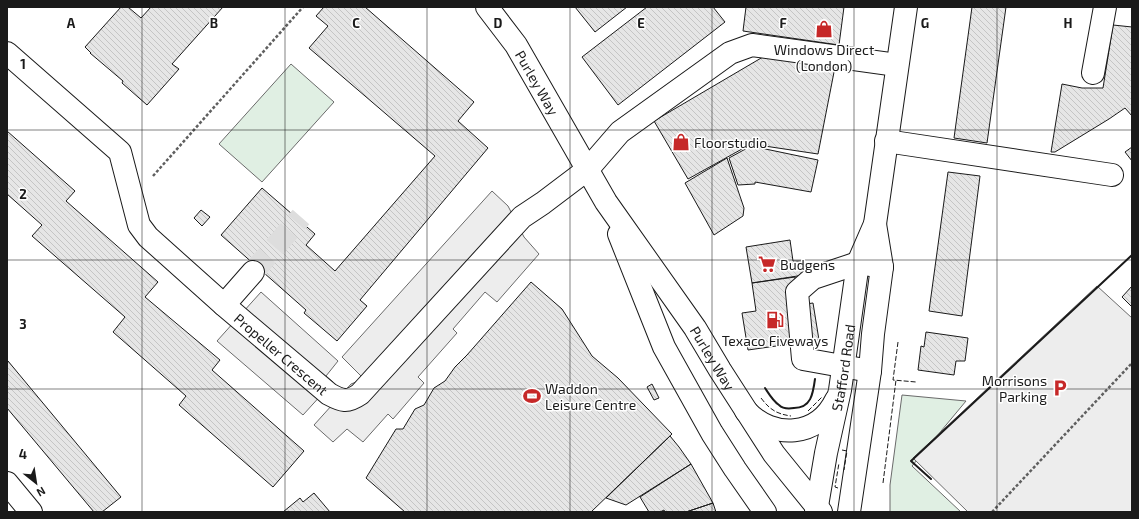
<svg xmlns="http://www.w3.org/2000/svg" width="1139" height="519" viewBox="0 0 1139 519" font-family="'Exo 2',sans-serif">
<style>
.green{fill:#e0efe3;stroke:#6a6a6a}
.parking{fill:#ededed;stroke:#6a6a6a}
.building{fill:url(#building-back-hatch);stroke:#1a1a1a}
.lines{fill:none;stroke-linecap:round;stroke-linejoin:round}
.minor-tunnel{stroke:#ddd;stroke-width:22;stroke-dasharray:22 11;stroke-linecap:butt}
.minor-casing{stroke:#1a1a1a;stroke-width:24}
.major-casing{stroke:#1a1a1a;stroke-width:24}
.highway-casing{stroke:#1a1a1a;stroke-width:24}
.path{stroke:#5f5f5f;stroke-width:2.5;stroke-dasharray:3 2;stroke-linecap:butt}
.minor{stroke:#fff;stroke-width:22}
.major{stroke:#fff;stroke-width:22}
.highway{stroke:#fff;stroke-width:22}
.fence{stroke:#1a1a1a;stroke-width:1;stroke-dasharray:5 2;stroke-linecap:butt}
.wall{stroke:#1a1a1a;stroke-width:2}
.grid{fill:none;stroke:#1a1a1a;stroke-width:1;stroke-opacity:0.55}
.labels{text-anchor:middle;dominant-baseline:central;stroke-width:3;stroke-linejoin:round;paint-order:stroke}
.poi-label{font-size:14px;fill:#1a1a1a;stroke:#fff;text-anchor:start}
.street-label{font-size:14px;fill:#1a1a1a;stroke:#fff}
.grid-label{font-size:13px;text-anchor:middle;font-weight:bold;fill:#1a1a1a;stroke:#fff;stroke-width:3;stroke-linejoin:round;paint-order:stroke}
</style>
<defs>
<pattern id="building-back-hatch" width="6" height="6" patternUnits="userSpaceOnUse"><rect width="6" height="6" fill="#e6e6e6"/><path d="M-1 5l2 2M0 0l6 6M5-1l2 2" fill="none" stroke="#c5c5c5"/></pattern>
</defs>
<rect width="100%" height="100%" fill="#fff"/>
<path class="green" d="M291 64 334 102 262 182 219 144Z
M902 395 966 401 912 466 961 512H890V485Z"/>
<path class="parking" d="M492 191 508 206 524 237 539 254 497 302 485 292 453 329 457 333 418 377 424 383 393 419 388 414 363 442 347 429 333 442 314 425 351 384 356 382 362 377 342 357Z
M1097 286 1132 318V512H968L913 458Z
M261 292 338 361 326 376 333 382 303 415 217 341Z"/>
<path class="building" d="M121 7H128L141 18 151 7H223L172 64 179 69 147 105 122 83 123 81 90 53H91L85 47Z
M324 7H365L474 102 458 121 488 148 360 300 367 306 337 341 304 313 306 310 221 235 262 188 315 234 306 245 335 271 435 156 309 48 328 26 316 16Z
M575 7H627L595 32Z
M647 7H713L725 22 618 105 582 57Z
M746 7H844L839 45 743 31Z
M972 7H1006L987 143 954 138Z
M1113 25 1132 27V116L1125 108 1109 119 1055 152H1051L1062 84 1082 88H1103Z
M768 54 835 67 818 154 751 144 688 179 654 121Z
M7 131 75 191 66 201 158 282 145 297 220 360 212 370 304 451 273 487 179 405 186 396 113 332 125 317 32 236 42 225 7 194Z
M751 146 818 160 811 192 755 182V184L738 185 729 158Z
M1132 147V161L1125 152Z
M727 158 744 208 743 216 714 235 685 183Z
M948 172 980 176 962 316 929 311Z
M201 210 210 217 202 226 194 218Z
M790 240 793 261H803L804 275 752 283 746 247Z
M795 277 799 305 813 303 819 340 748 350 742 313 756 311 752 283Z
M531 282 562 309 592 356 618 378 672 434 591 512H405L366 478 396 429H403L415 409 424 405 434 388 445 381 455 367 467 355Z
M1132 286V307L1122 297Z
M926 332 968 338 965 361H956L954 375 918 370 921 346 924 347Z
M8 361 121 497 102 512H94L7 408V362Z
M652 384 659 398 654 400 647 387Z
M670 436 679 447 691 464 626 505 606 498Z
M691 464 713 503 686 512H665L664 510 660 512H649L640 497Z
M314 493 330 512H283L300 498 303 502Z
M713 503 716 512H686Z"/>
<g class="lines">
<path class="minor-tunnel" d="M253 272 301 217"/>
<g class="minor-casing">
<g id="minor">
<path id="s1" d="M7 53 120 152 139 225 148 237 224 305 329 394C342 401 347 403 360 394L522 217 543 203 588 169 620 132 730 53 752 45 897 65"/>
<path d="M1093 73 1105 7"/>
<path d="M886 141 1112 175"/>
<path d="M224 305 253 272"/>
<path d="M870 371 803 359 797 292 813 278 858 263 882 267"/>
<path d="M7 483 31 512"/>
</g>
</g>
<g class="major-casing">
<g id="major">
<path d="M746 411C773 440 818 437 836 400"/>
<path id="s2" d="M816 512 826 453 840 390 858 263 875 224 906 7"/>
<path d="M849 512 870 371 873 334 882 267 875 224"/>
</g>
</g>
<g class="highway-casing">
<g id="highway">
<path id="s3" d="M487 7 516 45 606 202 695 328 720 370 774 454 821 512"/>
<path d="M619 234 664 347 712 433 735 469 765 512"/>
</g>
</g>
<path class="path" d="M153 176 303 7
M992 512 1132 363"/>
<use href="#minor" class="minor"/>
<use href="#major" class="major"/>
<use href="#highway" class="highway"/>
<path class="fence" d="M898 342 893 380 916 382
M761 398C770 410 777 414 791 416
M808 411 822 397
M842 450 847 451 844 470
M883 483 896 380
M838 488 835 487 839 463"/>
<path class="wall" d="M765 388C769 394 773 401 779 405 783 409 788 409 794 408 811 408 813 394 815 379
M931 479 911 461 1132 255"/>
</g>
<path class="grid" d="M142 7V512M285 7V512M427 7V512M570 7V512M712 7V512M854 7V512M997 7V512M7 130H1132M7 260H1132M7 389H1132"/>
<defs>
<g id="shop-bare" transform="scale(1.38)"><path d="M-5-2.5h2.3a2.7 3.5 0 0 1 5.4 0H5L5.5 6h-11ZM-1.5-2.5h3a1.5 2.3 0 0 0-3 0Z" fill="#c62828" stroke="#fff" stroke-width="2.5" paint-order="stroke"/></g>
<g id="supermarket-bare" transform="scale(1.38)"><path d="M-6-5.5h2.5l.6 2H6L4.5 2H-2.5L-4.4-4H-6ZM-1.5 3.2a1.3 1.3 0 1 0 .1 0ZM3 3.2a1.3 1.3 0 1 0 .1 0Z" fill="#c62828" stroke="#fff" stroke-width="2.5" paint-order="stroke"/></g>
<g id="fuel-bare" transform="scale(1.38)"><path d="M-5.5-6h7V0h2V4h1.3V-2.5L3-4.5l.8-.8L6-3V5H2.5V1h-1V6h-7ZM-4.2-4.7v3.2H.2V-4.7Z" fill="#c62828" stroke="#fff" stroke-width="2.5" paint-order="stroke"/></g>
<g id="parking-bare" transform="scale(1.38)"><path d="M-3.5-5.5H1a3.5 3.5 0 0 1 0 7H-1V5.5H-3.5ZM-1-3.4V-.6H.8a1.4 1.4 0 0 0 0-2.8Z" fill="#c62828" stroke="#fff" stroke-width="2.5" paint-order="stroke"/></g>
<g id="stadium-bare" transform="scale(1.38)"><path d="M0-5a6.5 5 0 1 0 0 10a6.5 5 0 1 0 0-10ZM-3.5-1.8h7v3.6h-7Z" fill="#c62828" stroke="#fff" stroke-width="2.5" paint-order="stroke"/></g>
</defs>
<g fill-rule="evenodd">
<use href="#shop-bare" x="824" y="29"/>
<use href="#shop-bare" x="681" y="142"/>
<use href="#supermarket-bare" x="767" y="264"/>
<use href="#fuel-bare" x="775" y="320"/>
<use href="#parking-bare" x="1060" y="388"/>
<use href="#stadium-bare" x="532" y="396"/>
</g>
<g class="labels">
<g class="poi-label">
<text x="824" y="49" text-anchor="middle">Windows Direct<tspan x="824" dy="16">(London)</tspan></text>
<text x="694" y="142">Floorstudio</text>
<text x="780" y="264">Budgens</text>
<text x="775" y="340" text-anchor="middle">Texaco Fiveways</text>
<text x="1047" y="380" text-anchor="end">Morrisons<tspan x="1047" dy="16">Parking</tspan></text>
<text x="545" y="388">Waddon<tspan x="545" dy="16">Leisure Centre</tspan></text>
</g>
<g class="street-label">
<text stroke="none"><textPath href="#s3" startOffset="91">Purley Way</textPath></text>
<text stroke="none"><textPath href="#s1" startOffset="418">Propeller Crescent</textPath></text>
<text stroke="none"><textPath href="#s3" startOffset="418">Purley Way</textPath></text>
<text stroke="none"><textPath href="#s2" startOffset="147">Stafford Road</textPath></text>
</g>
</g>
<g class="grid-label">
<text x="71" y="28">A</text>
<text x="214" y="28">B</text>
<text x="356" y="28">C</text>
<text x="498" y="28">D</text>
<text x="641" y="28">E</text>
<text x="783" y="28">F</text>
<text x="925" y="28">G</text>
<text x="1068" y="28">H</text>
<text x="23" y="69">1</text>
<text x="23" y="199">2</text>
<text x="23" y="329">3</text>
<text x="23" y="459">4</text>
</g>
<rect width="1139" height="519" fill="none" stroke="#1a1a1a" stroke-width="16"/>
<g transform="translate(36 483) rotate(150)" stroke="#ffffff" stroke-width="3" paint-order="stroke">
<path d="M0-3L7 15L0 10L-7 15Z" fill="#1a1a1a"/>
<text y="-6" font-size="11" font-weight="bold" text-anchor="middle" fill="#1a1a1a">N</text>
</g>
</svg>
